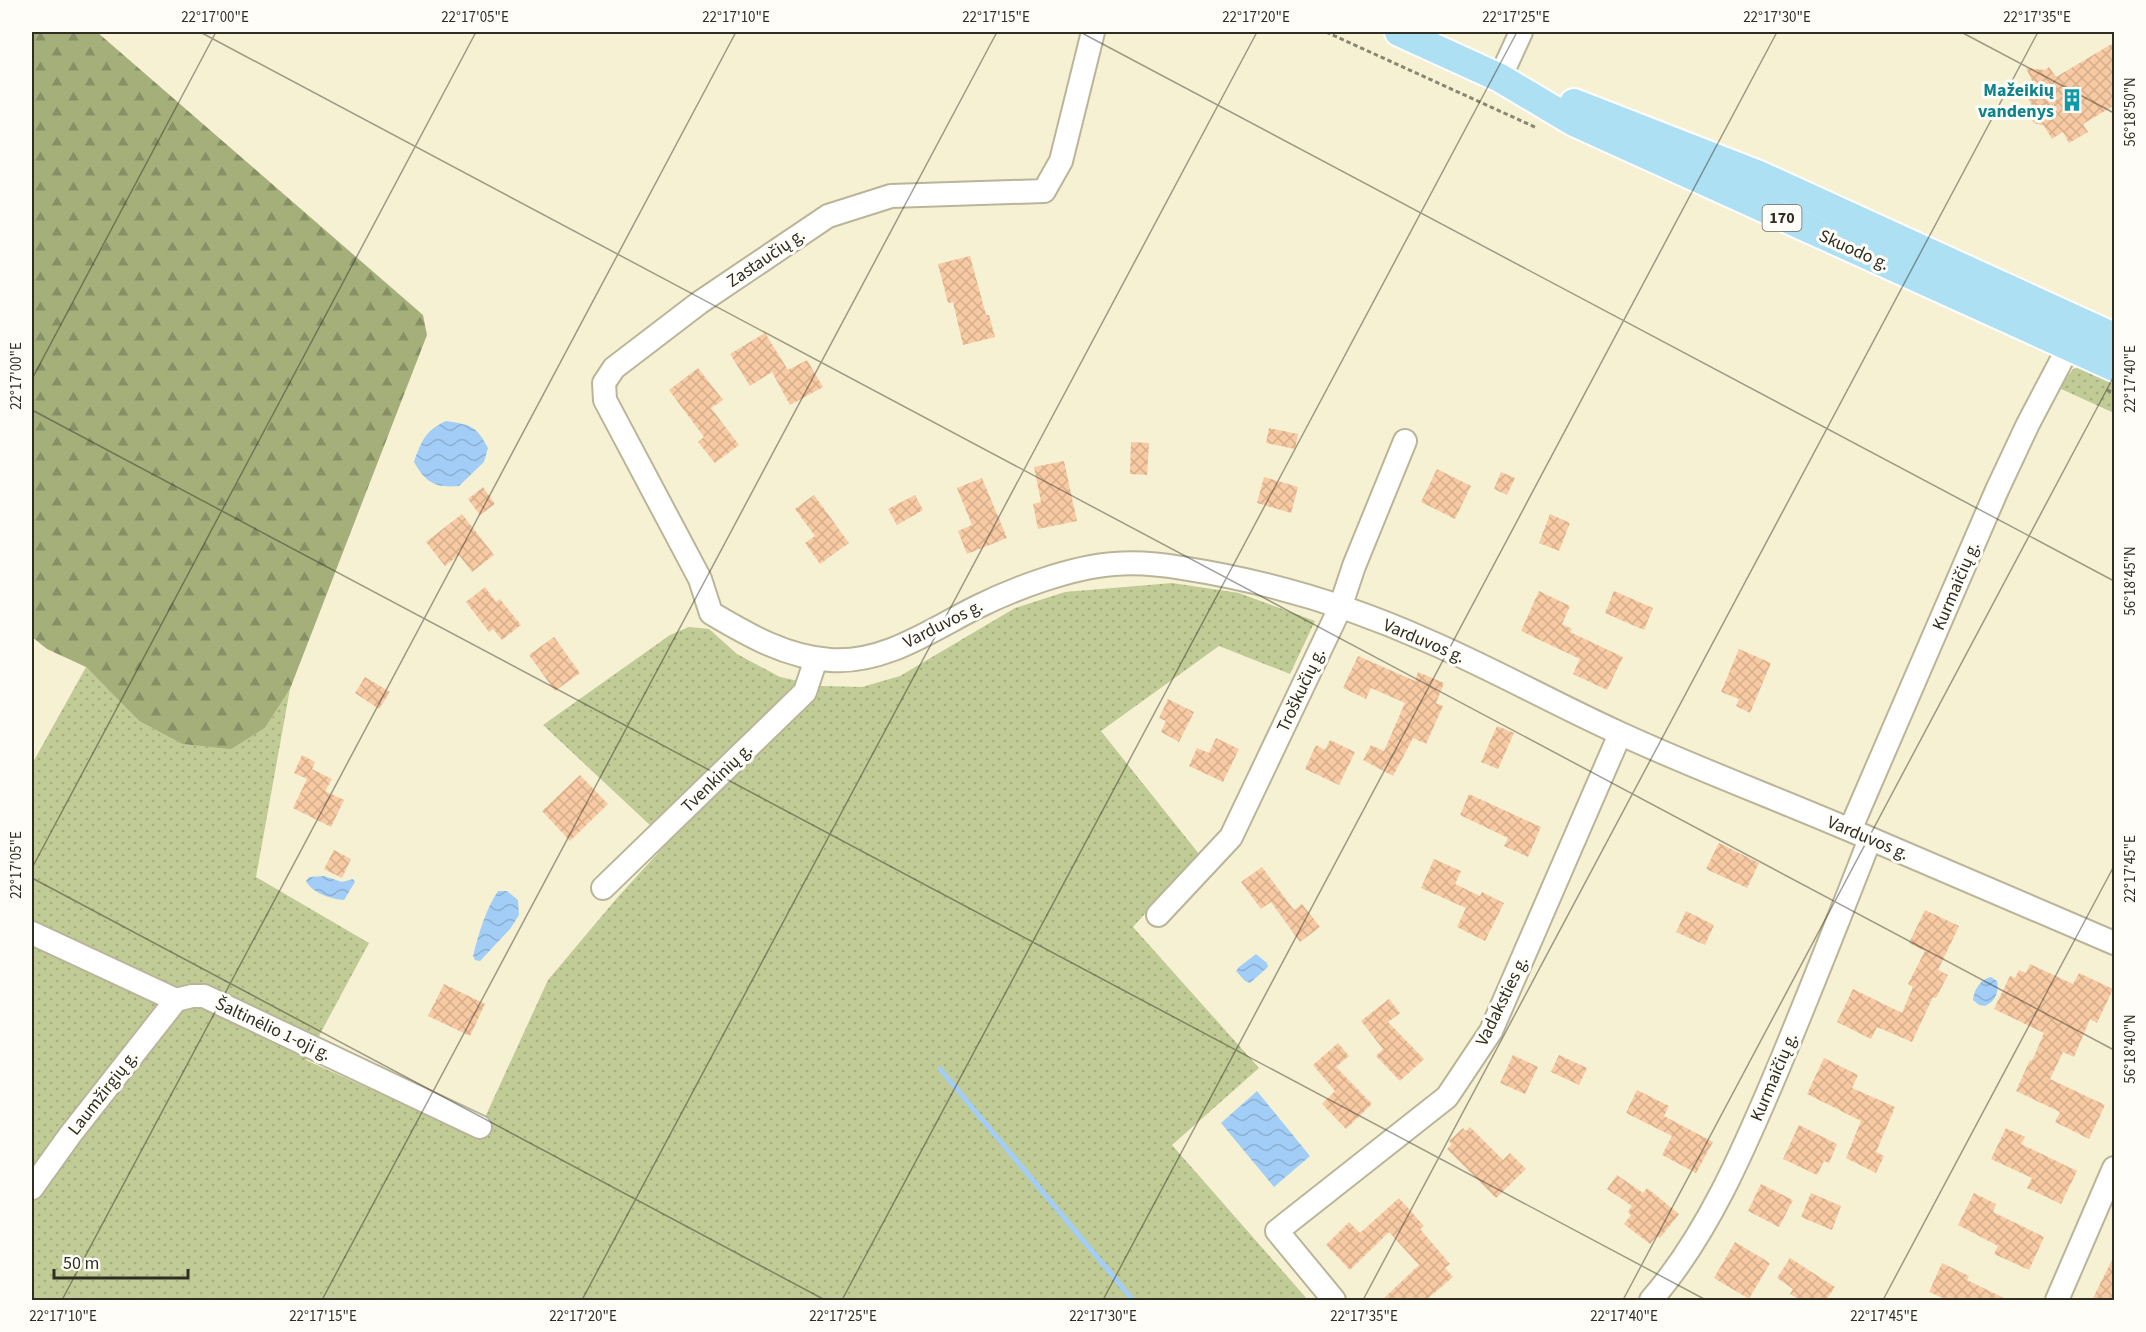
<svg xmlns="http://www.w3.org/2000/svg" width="2146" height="1332" viewBox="0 0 2146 1332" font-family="'Source Sans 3',sans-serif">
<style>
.grass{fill:url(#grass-dots)}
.forest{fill:url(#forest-firs)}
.water{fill:url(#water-waves)}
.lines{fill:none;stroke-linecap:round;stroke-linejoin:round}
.stream{stroke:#a1cdf6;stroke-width:5}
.building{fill:url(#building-cross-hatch)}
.minor-casing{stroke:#bab599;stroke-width:26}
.major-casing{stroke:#fff;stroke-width:32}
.path{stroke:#898672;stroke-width:3;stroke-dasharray:4.5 3;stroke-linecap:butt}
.minor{stroke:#fff;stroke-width:22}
.major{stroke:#ade0f2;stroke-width:28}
.ticks{fill:none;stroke:#302e23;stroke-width:1.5;stroke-opacity:0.45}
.labels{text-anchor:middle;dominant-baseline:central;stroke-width:6;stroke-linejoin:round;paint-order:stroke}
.shield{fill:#fefdf7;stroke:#6e6c63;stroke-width:1.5}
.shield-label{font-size:16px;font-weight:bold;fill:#302e23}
.culture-label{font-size:18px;font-weight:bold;fill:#0d838f;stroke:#fefdf7;text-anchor:end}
.street-label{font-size:18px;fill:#302e23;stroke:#fefdf7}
.neatline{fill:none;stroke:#302e23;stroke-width:2}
.ticks-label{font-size:15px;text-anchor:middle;fill:#302e23}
</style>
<defs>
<pattern id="grass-dots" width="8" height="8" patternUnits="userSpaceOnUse" patternTransform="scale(1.5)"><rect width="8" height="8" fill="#c1cb95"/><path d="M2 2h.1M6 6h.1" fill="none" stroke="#a6af80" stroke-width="1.8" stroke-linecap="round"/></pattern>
<pattern id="forest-firs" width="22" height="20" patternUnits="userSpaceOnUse" patternTransform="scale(1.5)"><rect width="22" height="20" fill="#a5af7a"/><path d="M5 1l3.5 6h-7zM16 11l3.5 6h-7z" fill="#878f64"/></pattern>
<pattern id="water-waves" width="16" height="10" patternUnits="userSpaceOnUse" patternTransform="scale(1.5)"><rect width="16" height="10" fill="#a1cdf6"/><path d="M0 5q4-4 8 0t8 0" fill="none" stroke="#8bb0d3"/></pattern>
<pattern id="building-cross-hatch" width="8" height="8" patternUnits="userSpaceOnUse" patternTransform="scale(1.5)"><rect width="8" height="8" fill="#f8caa3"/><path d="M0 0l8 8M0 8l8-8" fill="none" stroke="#d5ae8c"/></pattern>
</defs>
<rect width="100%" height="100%" fill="#f6f1d3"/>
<path class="grass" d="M2083 366 2114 379V413L2059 388 2073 369Z
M1172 583 1239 593 1315 621 1290 674 1219 646 1101 731 1199 854 1133 927 1259 1068 1172 1145 1308 1300H32V764L86 667 139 721 182 744 231 748 265 728 290 689 256 877 369 943 306 1060 476 1137 548 980 617 898 668 842 543 725 670 635 689 627 709 629 737 654 780 677 822 686 862 687 900 676 1015 608 1065 592Z"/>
<path class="forest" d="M32 32H97L423 315 427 335 290 689 265 728 231 749 182 744 139 721 86 667 47 649 32 637Z"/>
<path class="water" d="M446 421C471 425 476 425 488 448L484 462 459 486C435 488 426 483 414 462 422 440 425 431 446 421Z
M324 876 342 882 353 879 355 882 344 900C331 899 312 893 306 881L309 877Z
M498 891H507L518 900 519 915 510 929 480 961 475 960 473 956C479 933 485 911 498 891Z
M1256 954 1267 963 1268 967 1250 983 1245 981 1236 971 1239 967Z
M1991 977 1997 981C1999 992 1996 1001 1985 1006L1979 1005 1973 1000C1974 989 1981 979 1991 977Z
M1257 1091 1310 1156 1274 1187 1221 1123Z"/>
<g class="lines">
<path class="stream" d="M940 1069 1133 1300"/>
</g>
<path class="building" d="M2115 42V105L2083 124 2088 132 2069 143 2063 132 2052 139 2044 126 2034 123 2031 119 2034 109 2026 95 2036 89 2026 68 2045 70 2049 67 2056 77Z
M970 256 986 315H989L995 337 963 345 953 302 948 303 938 264Z
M765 333 788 370 807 360 823 387 790 405 772 372 750 386 730 354Z
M698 368 723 400 711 408 739 445 715 463 698 442 704 437 669 390Z
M1269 428 1298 434 1295 449 1266 443Z
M1131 442 1149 443 1147 475 1130 474Z
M1064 461 1077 521 1038 529 1033 504 1041 502 1034 467Z
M1437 469 1471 486 1455 519 1421 502Z
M1501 472 1515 478 1507 495 1494 489Z
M1264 477 1298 487 1291 513 1257 503Z
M982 478 1007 538 967 554 958 531 972 525 957 488Z
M483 487 495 504 480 515 468 499Z
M814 495 849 543 820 564 805 543 815 536 795 509Z
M915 495 923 510 897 525 888 509Z
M462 514 494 555 472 572 459 555 445 566 426 542Z
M1550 514 1570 523 1559 551 1539 543Z
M485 587 496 602 500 599 521 625 502 640 493 629 489 632 466 602Z
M1539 591 1570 606 1562 624 1572 629 1570 632 1623 657 1607 690 1573 674 1580 659 1521 631Z
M1614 591 1653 608 1644 630 1605 613Z
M554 637 580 673 555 691 529 655Z
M1739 649 1771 663 1750 713 1736 706 1739 699 1721 692Z
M1358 656 1415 681 1418 672 1444 683 1436 703 1443 706 1426 744 1413 738 1393 776 1363 760 1371 745 1384 751 1405 703 1371 688 1366 699 1343 688Z
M365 677 390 692 379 709 355 693Z
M1168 699 1194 712 1179 742 1161 732 1166 721 1159 718Z
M1497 726 1514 733 1498 769 1481 762Z
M1216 738 1239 749 1223 782 1189 766 1197 748 1209 753Z
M1330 740 1355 752 1339 785 1305 769 1316 745 1325 750Z
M302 755 315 762 312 769 332 779 325 791 344 800 331 827 293 808 307 779 294 773Z
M580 775 608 804 570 841 542 811Z
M1469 794 1541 827 1528 857 1504 846 1508 838 1460 815Z
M1719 843 1759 863 1747 888 1706 869Z
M334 850 351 859 342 878 324 869Z
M1434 859 1461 871 1455 884 1480 896 1482 892 1504 903 1485 941 1457 927 1466 908 1421 888Z
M1262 867 1294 910 1302 904 1320 927 1300 942 1271 902 1261 909 1241 882Z
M1925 910 1959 926 1938 970 1948 975 1936 998 1933 997 1912 1042 1877 1027 1871 1039 1837 1022 1853 989 1902 1013 1913 987 1908 984 1925 951 1909 943Z
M1686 911 1714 925 1705 945 1676 932Z
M2030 964 2073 984 2079 973 2113 989 2097 1023 2090 1019 2074 1057 2063 1052 2050 1079 2105 1105 2089 1139 2055 1122 2060 1112 2016 1091 2030 1060 2032 1061 2044 1033 1994 1009 2010 976 2015 978 2019 970 2026 973Z
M444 984 485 1004 470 1036 428 1016Z
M1389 999 1400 1013 1388 1022 1424 1059 1400 1081 1376 1056 1383 1049 1361 1021Z
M1338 1043 1349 1056 1336 1067 1372 1104 1346 1129 1322 1104 1335 1091 1313 1065Z
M1513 1055 1538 1067 1525 1094 1500 1083Z
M1559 1055 1587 1068 1579 1085 1551 1072Z
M1824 1058 1858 1075 1852 1088 1895 1107 1876 1152 1884 1156 1876 1173 1846 1158 1861 1121 1807 1094Z
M1637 1090 1669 1106 1664 1116 1713 1142 1696 1173 1662 1155 1672 1136 1626 1113Z
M1799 1125 1837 1144 1829 1163 1824 1161 1817 1175 1783 1159Z
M1470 1127 1503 1160 1510 1153 1526 1169 1496 1198 1447 1149 1452 1144 1449 1141 1463 1128 1466 1131Z
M2006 1128 2025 1137 2021 1144 2077 1171 2061 1204 2027 1188 2032 1178 1991 1159Z
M1617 1175 1643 1193 1647 1188 1679 1214 1660 1238 1657 1236 1650 1244 1624 1224 1631 1215 1628 1212 1632 1206 1607 1189Z
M1761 1184 1793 1200 1779 1227 1748 1211Z
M1811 1193 1841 1206 1832 1230 1801 1217Z
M1974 1193 1996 1204 1993 1212 2044 1237 2029 1270 1994 1254 1998 1246 1958 1225Z
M1399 1198 1424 1226 1420 1229 1450 1264 1445 1268 1453 1277 1426 1300H1382L1419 1265 1389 1232 1350 1270 1326 1245 1349 1222 1360 1233Z
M1735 1242 1770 1263 1749 1299 1714 1278Z
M2115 1254V1300H2092Z
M1790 1258 1835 1287 1826 1300H1800L1790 1294 1793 1289 1777 1278Z
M1942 1263 1969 1276 1967 1280 2008 1300H1947L1929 1292Z"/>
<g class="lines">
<g class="minor-casing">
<path id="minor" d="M1093 32 1061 161 1044 191 891 196 828 216 699 303 614 368 604 383 605 400 700 579 711 613C748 635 786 657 830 660 884 664 931 630 977 607 1015 588 1072 567 1114 564 1136 562 1159 564 1182 568 1266 581 1350 606 1428 641 1493 669 1555 704 1619 733 1695 768 1773 797 1850 830 1938 868 2026 906 2114 943
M1500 78 1521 32
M1850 830 1997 490 2028 424 2069 346
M603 888 805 692 816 659
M1158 915 1231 837 1340 608 1354 566 1405 441
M32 933 176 1000 192 996H204L480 1127
M32 1188 70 1135 176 1000
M1334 1300 1277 1231 1447 1097 1491 1031 1620 734
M1651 1300C1707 1236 1744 1149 1777 1071 1809 994 1840 916 1870 839
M2057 1300 2114 1168"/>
</g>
<g class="major-casing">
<path id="major" d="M1399 32 1500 78 1574 122 2114 367
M1574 103 1759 175 2114 337"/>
</g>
<path class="path" d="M1326 32 1537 128
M2107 390 2114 393"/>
<use href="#minor" class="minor"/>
<use href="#major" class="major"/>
</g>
<path class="ticks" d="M200 32 2114 1050M1080 32 2114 581M1961 32 2114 113M32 379 216 32M32 410 1706 1300M32 868 476 32M32 878 825 1300M62 1300 736 32M322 1300 997 32M582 1300 1257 32M842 1300 1517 32M1103 1300 1777 32M1363 1300 2038 32M1623 1300 2114 376M1883 1300 2114 866"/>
<defs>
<g id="building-bare" transform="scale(1.8)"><path d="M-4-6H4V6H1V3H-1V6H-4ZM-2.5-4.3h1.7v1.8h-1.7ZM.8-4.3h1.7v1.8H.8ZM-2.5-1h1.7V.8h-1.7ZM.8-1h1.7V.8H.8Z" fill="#0f9aa8" stroke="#fefdf7" stroke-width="2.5" paint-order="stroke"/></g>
</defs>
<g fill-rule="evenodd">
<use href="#building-bare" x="2072" y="100"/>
</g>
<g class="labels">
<rect class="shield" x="1762.5" y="205" width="39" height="26" rx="4.5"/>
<g class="shield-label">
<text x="1782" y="218">170</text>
</g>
<g class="culture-label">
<text x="2054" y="90">Mažeikių<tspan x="2054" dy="21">vandenys</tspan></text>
</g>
<g class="street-label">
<text transform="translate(1854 250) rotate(24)">Skuodo g.</text>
<text transform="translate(766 258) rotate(-34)">Zastaučių g.</text>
<text transform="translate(1956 586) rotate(-67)">Kurmaičių g.</text>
<text transform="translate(943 624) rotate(-27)">Varduvos g.</text>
<text transform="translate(1424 641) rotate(23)">Varduvos g.</text>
<text transform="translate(1301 690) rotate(-65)">Troškučių g.</text>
<text transform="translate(717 778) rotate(-44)">Tvenkinių g.</text>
<text transform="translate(1868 838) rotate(23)">Varduvos g.</text>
<text transform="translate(1502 1001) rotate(-64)">Vadaksties g.</text>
<text transform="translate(273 1029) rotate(25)">Šaltinėlio 1-oji g.</text>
<text transform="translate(1774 1077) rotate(-67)">Kurmaičių g.</text>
<text transform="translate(103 1093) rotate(-52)">Laumžirgių g.</text>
</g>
</g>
<rect width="2146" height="1332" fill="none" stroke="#fefdf7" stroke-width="66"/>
<path d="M54 1269v9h134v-9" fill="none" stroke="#302e23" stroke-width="3"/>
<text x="63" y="1269" font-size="18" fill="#302e23" stroke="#fefdf7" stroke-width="4.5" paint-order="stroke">50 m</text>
<rect x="33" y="33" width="2080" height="1266" class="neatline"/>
<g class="ticks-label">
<text x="215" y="22">22°17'00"E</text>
<text x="475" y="22">22°17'05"E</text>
<text x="736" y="22">22°17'10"E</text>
<text x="996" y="22">22°17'15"E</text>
<text x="1256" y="22">22°17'20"E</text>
<text x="1516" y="22">22°17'25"E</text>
<text x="1777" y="22">22°17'30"E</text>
<text x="2037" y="22">22°17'35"E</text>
<text transform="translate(2130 112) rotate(-90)" y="5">56°18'50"N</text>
<text transform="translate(16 376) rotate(-90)" y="5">22°17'00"E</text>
<text transform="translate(2130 379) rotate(-90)" y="5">22°17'40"E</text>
<text transform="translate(2130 581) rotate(-90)" y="5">56°18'45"N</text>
<text transform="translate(16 865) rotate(-90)" y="5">22°17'05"E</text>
<text transform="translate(2130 869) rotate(-90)" y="5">22°17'45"E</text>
<text transform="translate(2130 1049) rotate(-90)" y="5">56°18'40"N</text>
<text x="63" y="1321">22°17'10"E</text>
<text x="323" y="1321">22°17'15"E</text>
<text x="583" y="1321">22°17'20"E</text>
<text x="843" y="1321">22°17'25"E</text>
<text x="1103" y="1321">22°17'30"E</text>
<text x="1364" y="1321">22°17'35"E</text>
<text x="1624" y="1321">22°17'40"E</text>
<text x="1884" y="1321">22°17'45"E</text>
</g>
</svg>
